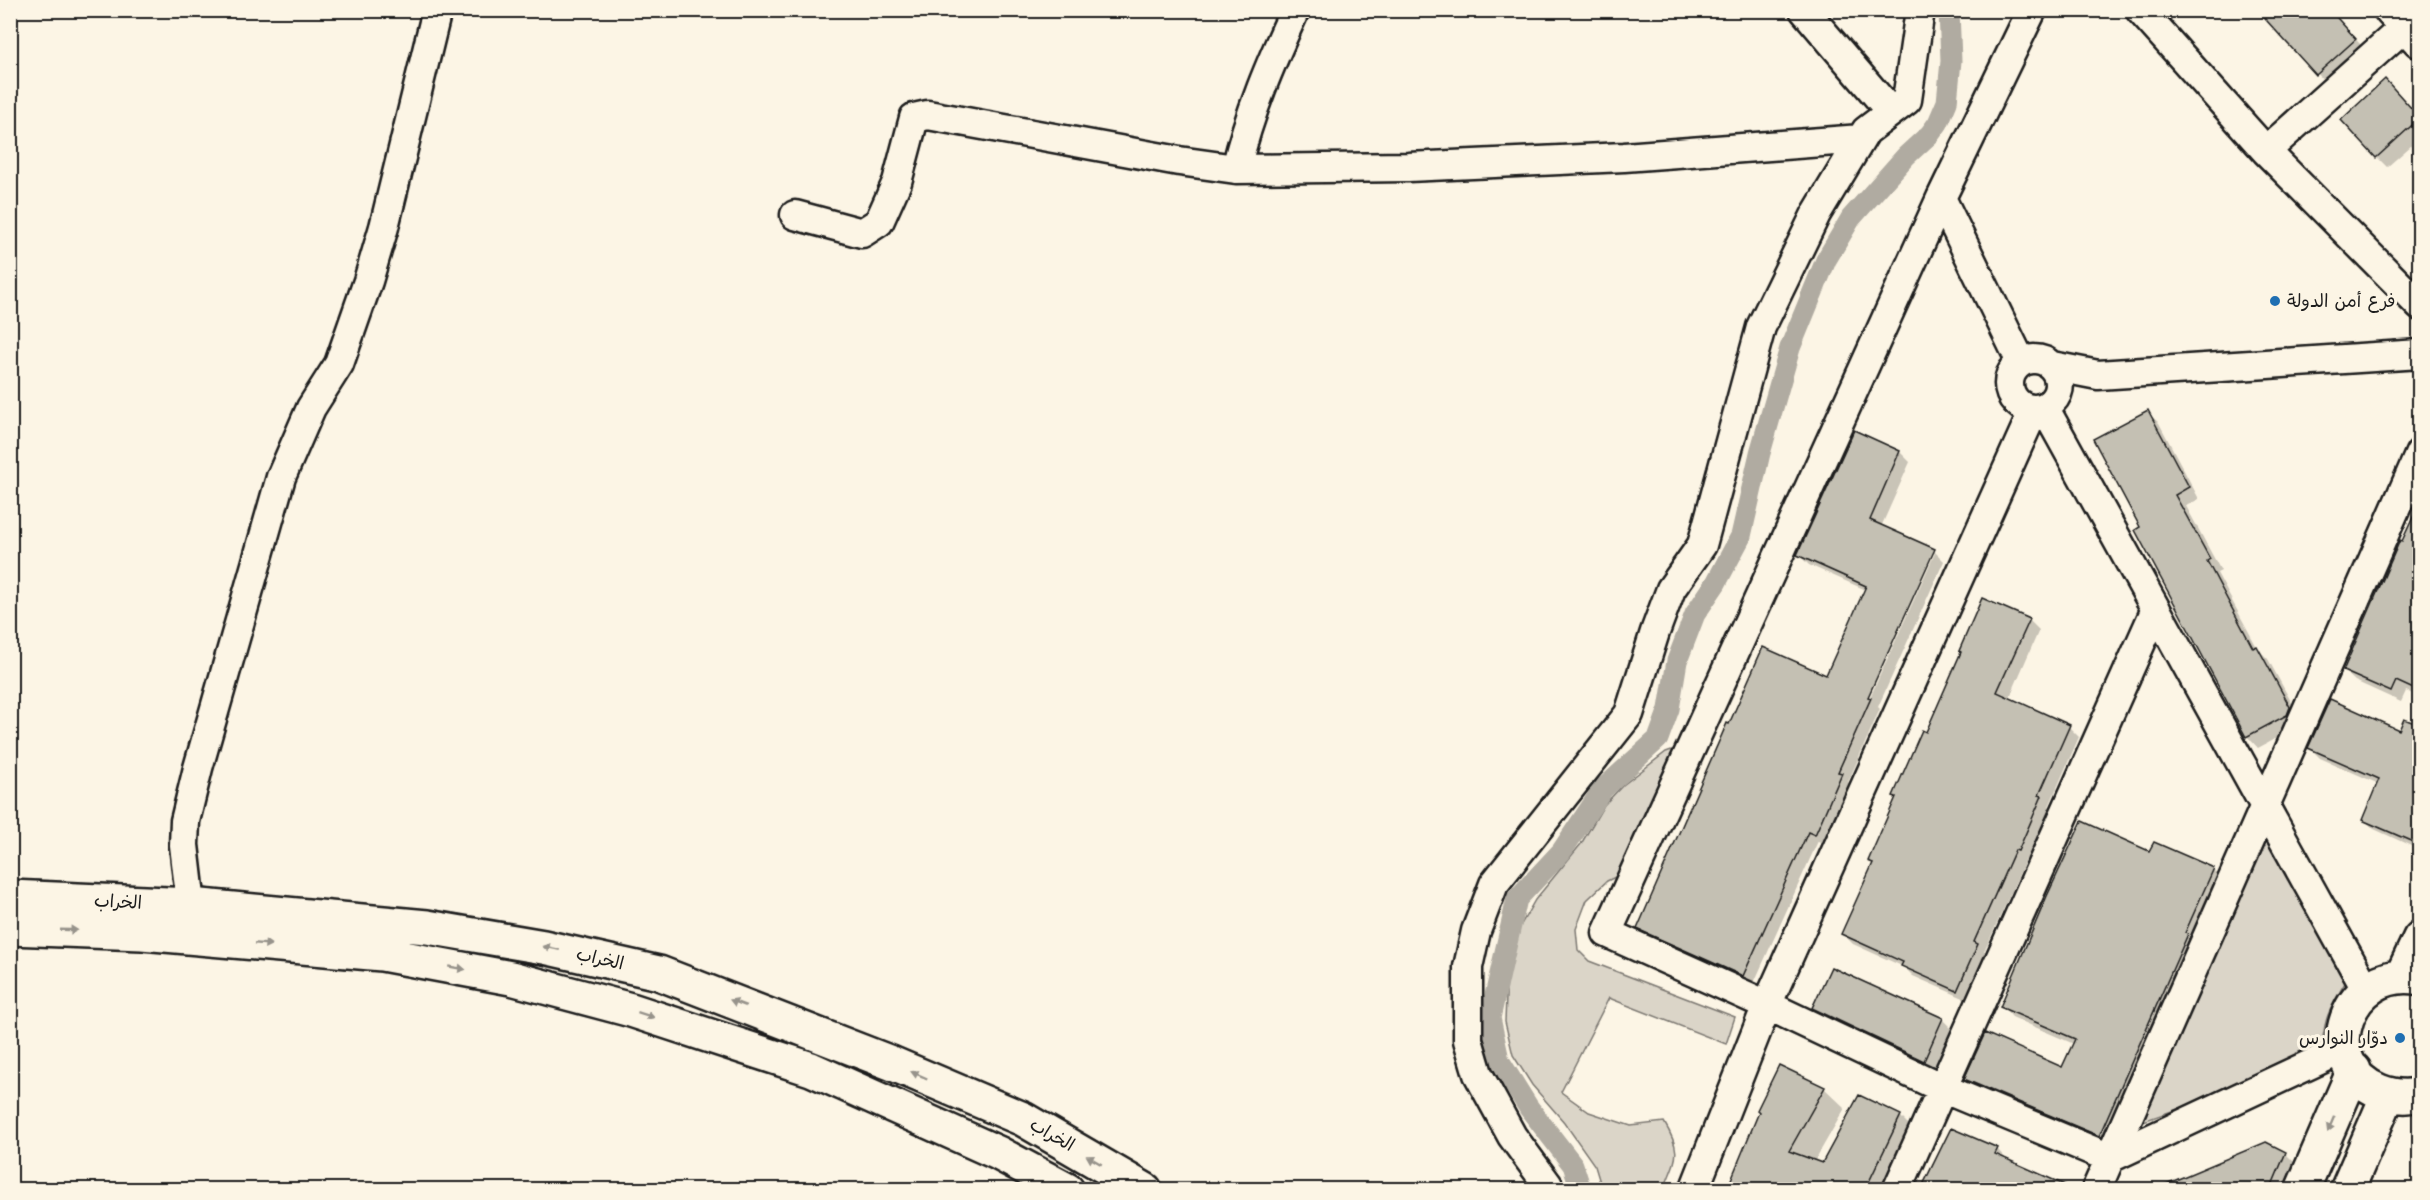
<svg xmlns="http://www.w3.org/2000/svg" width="2430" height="1200" viewBox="0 0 2430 1200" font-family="'Comic Neue','Playpen Sans Arabic',sans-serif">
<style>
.green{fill:#dbd5c8;stroke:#7c7872;stroke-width:1.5}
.shadow{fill:#0003;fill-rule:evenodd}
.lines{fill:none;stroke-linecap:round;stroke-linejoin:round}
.canal{stroke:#b0aba1;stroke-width:21}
.building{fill:#c4c0b3;stroke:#1c1c1c;stroke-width:1.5}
.minor-casing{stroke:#1c1c1c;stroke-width:33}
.major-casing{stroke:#1c1c1c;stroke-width:38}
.minor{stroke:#fcf5e5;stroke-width:28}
.major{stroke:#fcf5e5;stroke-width:33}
.oneway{fill:#97938b}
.poi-dot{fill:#1f6fb2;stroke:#fcf5e5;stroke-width:2}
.labels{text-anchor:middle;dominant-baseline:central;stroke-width:6;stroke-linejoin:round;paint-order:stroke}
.poi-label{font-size:18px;fill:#1c1c1c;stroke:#fcf5e5;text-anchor:start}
.street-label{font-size:18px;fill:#1c1c1c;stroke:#fcf5e5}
</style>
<rect width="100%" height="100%" fill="#fcf5e5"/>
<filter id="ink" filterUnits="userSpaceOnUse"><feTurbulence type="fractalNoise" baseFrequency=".0167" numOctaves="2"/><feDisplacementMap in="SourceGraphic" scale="12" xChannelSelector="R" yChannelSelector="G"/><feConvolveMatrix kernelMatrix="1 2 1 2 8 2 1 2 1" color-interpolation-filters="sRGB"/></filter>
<g filter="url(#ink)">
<path class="green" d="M1677 748 1630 870 1607 881 1587 900 1576 929 1578 950 1589 961 1735 1017 1726 1044 1609 998 1561 1092 1589 1112 1631 1126 1664 1122C1683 1154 1676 1157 1664 1189H1602L1595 1166 1564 1122 1532 1085 1513 1055 1505 1022 1507 971 1518 930 1535 900 1581 844 1604 805 1623 785 1666 752Z
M2266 835 2345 983C2327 1013 2322 1023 2322 1058L2138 1123Z"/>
<path class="shadow" d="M2258 10H2330L2367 52 2329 86Z
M2420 118V138L2387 167 2377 157Z
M2420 168V180L2414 173Z
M2147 412 2159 423 2199 499 2186 506 2221 571 2217 573 2258 649 2268 659 2301 720 2298 726 2258 748 2247 736 2142 528Z
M1854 432 1900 452 1910 462 1881 527 1934 551 1944 561 1878 707 1880 709 1848 782 1852 785 1825 844 1818 841 1753 985 1650 939 1639 928 1827 677 1866 590 1809 565 1799 555ZM1932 553H1935L1867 704 1864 703Z
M2420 503V697L2406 691 2401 702 2355 681 2344 671Z
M2029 620 2039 630 2009 699 2069 727 2079 737 2049 806 2051 808 2028 860 2026 859 1984 952 1987 956 1968 1000 1913 976 1904 967 1853 944 1843 934 1873 864 1870 860 1897 798 1895 796 1927 734Z
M2420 727V850L2374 829 2363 819 2379 784 2320 758 2310 748Z
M2213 870 2223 880 2109 1145 1976 1089 1966 1079 2063 1069 2074 1044 2012 1017 2002 1006Z
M1814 1008 1942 1019 1952 1029 1934 1070 1824 1018Z
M1779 1067 1824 1088 1845 1108 1814 1162 1822 1165 1900 1116 1920 1136 1895 1190H1740L1732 1182Z
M1997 1149 2009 1162 2071 1190H1928L1925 1185Z
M2285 1153 2305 1173 2298 1190H2153Z"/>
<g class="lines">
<path class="canal" d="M1581 1190 1573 1165 1529 1108 1499 1060 1490 1018 1517 899 1561 852 1603 789 1658 739 1669 709 1677 661 1695 614 1716 583 1741 536 1760 453 1790 348 1826 260 1851 218 1906 156 1930 134 1938 123 1947 102 1951 61 1949 10"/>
</g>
<path class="building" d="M2257 10H2330L2356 39 2316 75Z
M2385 79 2420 118 2376 158 2341 120Z
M2148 410 2189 487 2175 495 2210 559 2207 561 2253 648 2257 646 2290 707 2287 715 2246 737 2135 530 2140 527 2093 439Z
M1854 430 1900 451 1870 520 1935 549 1868 697 1871 698 1838 772 1842 773 1815 835 1808 832 1743 976 1637 929 1727 723 1729 724 1763 647 1826 675 1866 586 1797 555Z
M2420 502V692L2396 681 2391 692 2343 671 2400 540 2402 541Z
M1982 598 2030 619 1997 692 2070 725 2039 795 2042 796 2018 851 2015 850 1974 942 1978 944 1957 991 1901 966 1903 962 1841 934 1873 863 1868 861 1896 797 1893 796 1922 730 1926 732 1961 652 1959 651Z
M2330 699 2399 730 2404 719 2420 725V845L2362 820 2379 779 2308 748Z
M2082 821 2149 851 2154 842 2214 868 2185 933 2188 934 2099 1136 1964 1079 1985 1033 2062 1067 2075 1039 2000 1007 2047 896Z
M1831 967 1943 1018 1924 1061 1812 1008Z
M1779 1065 1825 1087 1789 1151 1822 1163 1859 1095 1901 1115 1865 1190H1750L1730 1182 1759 1112 1757 1110Z
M1951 1128 1998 1148 1995 1154 2076 1190H1934L1923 1185Z
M2266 1142 2286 1152 2270 1190H2152Z"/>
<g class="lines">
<g class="minor-casing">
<path id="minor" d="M1804 10 1891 112
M2140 10 2266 151 2420 306
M2266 151 2420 13
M1236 169C1249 113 1271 62 1295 10
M1941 198 2021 362
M795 215 862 233 879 222 897 182 914 118 928 115 1179 161 1236 169 1408 167 1624 157 1861 139
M2009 384a25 25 0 1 1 50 0a25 25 0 1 1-50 0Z
M2052 366 2098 375 2420 354
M2044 407 2366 989
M2034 410 1767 1005 1942 1088 2110 1158 2345 1048
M191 905 184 845 185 821 198 768 281 477 311 408 339 364 368 281 384 227 437 10
M1549 1190 1548 1185 1512 1136 1478 1074 1468 1040V967L1476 931 1494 884 1629 714 1655 632 1671 589 1702 545 1761 327 1816 214 1866 131 1907 100 1920 10
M1694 1190 1767 1005 1607 933 1941 198 2032 10
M1897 1190 2156 609
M2096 1190 2420 453"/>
</g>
<g class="major-casing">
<path id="major" d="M2391 10 2420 41
M10 897 191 905 427 927 544 947 659 973 891 1063 1023 1119 1145 1190
M10 928 142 933 382 954 511 978 631 1010 811 1069 998 1153 1067 1190
M2402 976 2420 938
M2420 978C2347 963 2312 1064 2379 1091 2392 1096 2406 1098 2420 1094
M2302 1190 2354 1070
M2347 1190 2388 1095"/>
</g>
<use href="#minor" class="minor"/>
<use href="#major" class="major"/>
</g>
<defs><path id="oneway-solid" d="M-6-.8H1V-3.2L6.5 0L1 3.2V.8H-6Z" transform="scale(1.5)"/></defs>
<g class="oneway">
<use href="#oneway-solid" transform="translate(69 930) rotate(2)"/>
<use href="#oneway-solid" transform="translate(263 944) rotate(5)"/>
<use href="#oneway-solid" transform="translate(551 948) rotate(-168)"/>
<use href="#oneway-solid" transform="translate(457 968) rotate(10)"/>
<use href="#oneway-solid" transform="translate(738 1003) rotate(-159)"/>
<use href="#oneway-solid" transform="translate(646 1015) rotate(18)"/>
<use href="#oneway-solid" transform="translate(919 1075) rotate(-157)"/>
<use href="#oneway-solid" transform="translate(2331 1124) rotate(113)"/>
<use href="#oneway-solid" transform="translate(1094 1160) rotate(-150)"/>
</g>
</g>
<g class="poi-dot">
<circle cx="2275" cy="301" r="6"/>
<circle cx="2400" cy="1038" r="6"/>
</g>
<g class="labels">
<g class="poi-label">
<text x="2287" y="301">فرع أمن الدولة</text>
<text x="2388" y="1038" text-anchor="end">دوّار النوارس</text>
</g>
<g class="street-label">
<text transform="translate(118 902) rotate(3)">الخراب</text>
<text transform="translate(600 959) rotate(13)">الخراب</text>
<text transform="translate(1052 1135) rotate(30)">الخراب</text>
</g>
</g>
<rect width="2430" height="1200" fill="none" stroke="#fcf5e5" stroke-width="36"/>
<rect x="18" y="18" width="2394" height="1164" fill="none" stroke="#1c1c1c" stroke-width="2" filter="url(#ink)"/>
</svg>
